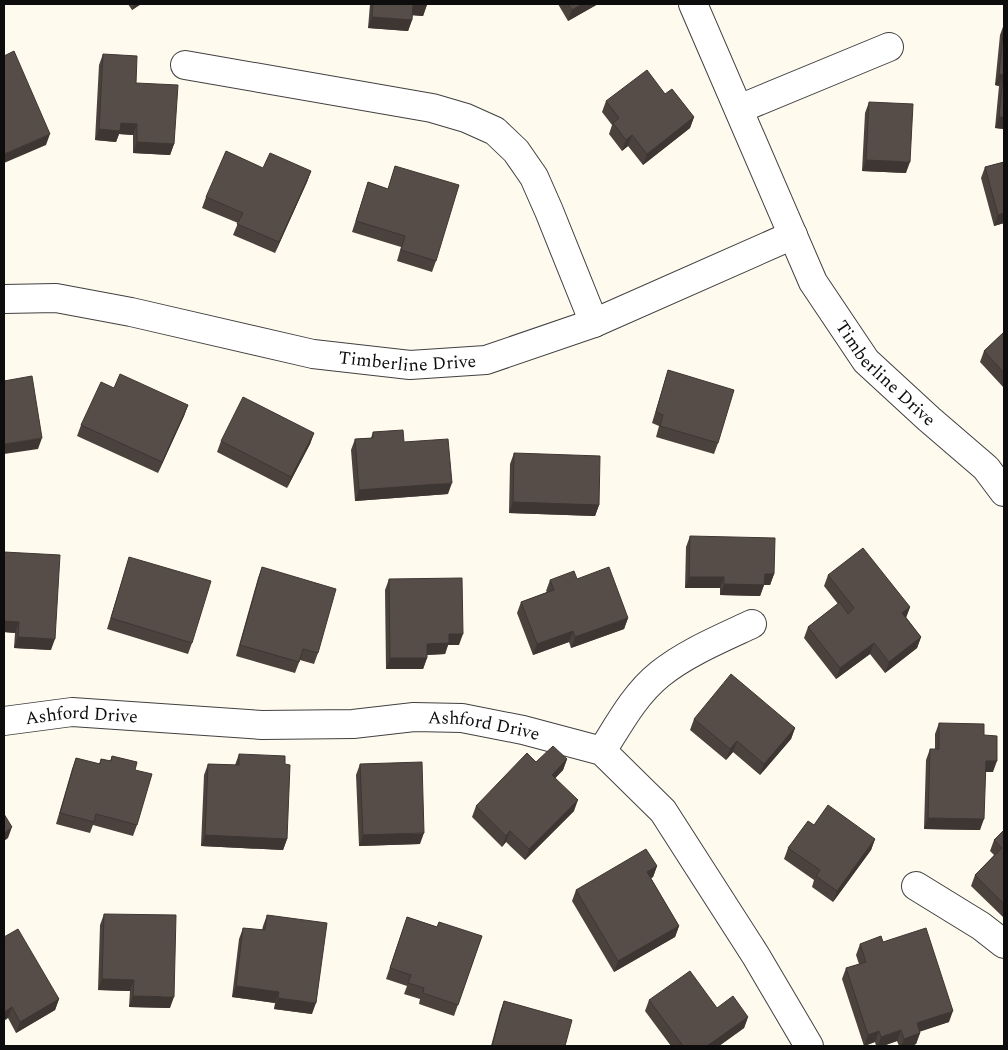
<svg xmlns="http://www.w3.org/2000/svg" width="1008" height="1050" viewBox="0 0 1008 1050" font-family="Spectral,serif">
<style>
.lines{fill:none;stroke-linecap:round;stroke-linejoin:round}
.minor-casing{stroke:#404040;stroke-width:30}
.minor{stroke:#fff;stroke-width:28}
.wall{fill:#4b423e}
.shaded-wall{fill:#3d3632}
.building{fill:#574d48;stroke:#3d3632}
.labels{text-anchor:middle;dominant-baseline:central;stroke-width:5;stroke-linejoin:round;paint-order:stroke}
.street-label{font-size:18px;fill:#0d0d0d;stroke:#fff}
</style>
<rect width="100%" height="100%" fill="#fffaee"/>
<g class="lines">
<g class="minor-casing">
<g id="minor">
<path id="s1" d="M693 4 813 282 866 361 929 419 986 468 1004 492"/>
<path d="M185 65 432 108 466 118 495 131 516 151 534 177 549 211 594 323"/>
<path d="M739 109 889 47"/>
<path id="s2" d="M4 299 56 298 131 312 313 354 410 365 486 360 594 323 793 235"/>
<path id="s3" d="M4 721 72 712 262 725 353 724 414 717 462 718 523 730 602 751 663 811 756 956 809 1046"/>
<path d="M602 751C619 724 635 694 660 674 686 653 722 638 752 624"/>
<path d="M916 886 981 926 1004 944"/>
</g>
</g>
<use href="#minor" class="minor"/>
</g>
<path class="wall" d="M128 4H141L132 10Z
M370 4H427L423 16 412 15V20L408 31 368 28Z
M558 4H598L568 21Z
M1004 24V129L995 128 999 86 995 85 1000 35Z
M103 54 136 83 174 144 170 155 133 153V135L119 134 116 142 95 140 99 65Z
M665 94 694 117 690 128 643 165 628 146 622 151 609 134 612 125 602 112 606 101Z
M869 102 906 173 862 171 865 113Z
M1004 162V223L994 226 981 178 985 167Z
M395 166 436 261 432 272 397 261 401 247 352 232 368 182 388 189Z
M263 168 311 171 307 182 275 253 233 235 238 223 202 208 206 197Z
M1004 332V388L980 362 984 351Z
M668 370 718 443 714 454 656 437 659 426 652 423Z
M114 388 188 405 184 416 158 473 77 436 81 425Z
M373 432 404 442 448 494 355 501 351 450 355 439 371 438Z
M314 433 310 444 287 488 217 452 221 441Z
M514 453 599 505 595 516 509 513 510 464Z
M690 536 774 574 770 585H764L760 596 720 595V588H685L686 547Z
M4 552 51 650 14 648 15 633 4 632Z
M129 558 192 643 188 654 107 629Z
M262 567 318 653 314 664 300 660 295 673 236 656 258 578Z
M828 575 910 607 906 617 921 637 917 648 885 673 870 654 836 679 804 638 808 627 838 604 824 586Z
M389 579 459 645H448L445 654 427 655V658L423 669H386L385 590Z
M577 579 628 618 624 629 571 648 569 642 533 655 517 613 521 602 547 592 546 591 550 580Z
M694 719 795 728 791 739 760 775 733 752 726 760 690 730Z
M939 723 984 735 993 772H985L980 830 924 829 926 760 930 749H935V734Z
M239 754 287 839 283 850 201 846 204 775 208 764 235 765Z
M112 756 135 770 137 825 133 836 93 825 90 833 56 824 72 769 76 758 99 764 101 759 110 761Z
M567 759 563 770 555 778 574 811 525 860 506 842 502 847 472 817 476 806 536 762Z
M360 764 420 844 359 846 356 775Z
M814 825 875 839 871 850 833 902 812 887 814 880 784 859 788 848Z
M1004 830V918L971 886 975 875 994 855 990 851 994 840Z
M657 866 653 877 651 878 679 926 675 937 614 972 572 901 576 890Z
M104 914 170 1008 129 1007 130 991 98 990 100 925Z
M267 915 312 1014 274 1009 275 1003 232 997 239 939 243 928 262 930 263 926Z
M407 917 437 927 482 936 454 1016 419 1004 420 999 404 994 407 986 386 979Z
M4 937 59 999 55 1010 16 1033 8 1018Z
M883 942 949 1022 920 1031V1033L916 1044 911 1046H899L897 1041 883 1046H876L875 1042 864 1046 842 979 846 968 859 964 856 955 860 944Z
M649 1000 717 1008 748 1017 744 1028 719 1046H671L645 1011Z
M504 1001 565 1046H491L500 1012Z"/>
<path class="shaded-wall" d="M134 4H141L132 10Z
M413 4 427 5 423 16 409 15Z
M583 4H598L568 21 572 10Z
M372 17 412 20 408 31 368 28Z
M999 74 1003 75 999 86 995 85Z
M694 117 690 128 643 165 647 154Z
M999 117H1004V129L995 128Z
M121 123 137 124 133 135 119 134 116 142 95 140 99 129Z
M50 134 46 145 4 163V154Z
M632 135 628 146 622 151 626 140Z
M137 142 174 144 170 155 133 153Z
M866 160 910 162 906 173 862 171Z
M311 171 307 182 275 253 279 242Z
M1004 213V223L994 226 998 215Z
M188 405 184 416 158 473 162 462Z
M314 433 310 444 287 488 291 477Z
M42 438 38 449 4 454V444Z
M452 483 448 494 355 501 359 490Z
M513 502 599 505 595 516 509 513Z
M765 574H774L770 585H764L760 596 720 595 724 584Z
M689 577H724L720 588H685Z
M910 607 906 618 902 613Z
M628 618 624 629 571 648 575 637Z
M4 621 19 622 15 633 4 632Z
M573 631 569 642 533 655 537 644Z
M449 634H463L459 645H448L445 654 423 655 427 644Z
M18 637 55 639 51 650 14 648Z
M921 637 917 648 885 673 889 662Z
M874 643 870 654 836 679 840 668Z
M390 658H427L423 669H386Z
M795 728 791 739 760 775 764 764Z
M737 741 733 752 726 760 730 749Z
M567 759 563 770 548 786 552 775Z
M986 761H997L993 772H982Z
M578 800 574 811 525 860 529 849Z
M928 818 984 819 980 830 924 829Z
M12 827 8 838 4 841V833Z
M510 831 506 842 502 847 506 836Z
M424 833 420 844 359 846 363 835Z
M205 835 287 839 283 850 201 846Z
M875 839 871 850 833 902 837 891Z
M657 866 653 877 643 883 647 872Z
M679 926 675 937 614 972 618 961Z
M102 979 134 980 130 991 98 990Z
M236 986 279 992 275 1003 232 997Z
M133 996 174 997 170 1008 129 1007Z
M278 998 316 1003 312 1014 274 1009Z
M59 999 55 1010 16 1033 20 1022Z
M12 1007 8 1018 4 1021V1012Z
M953 1011 949 1022 913 1034 917 1023Z
M748 1017 744 1028 719 1046H707Z
M901 1030 897 1041 883 1046H878L881 1037Z
M879 1031 875 1042 864 1046 868 1035Z
M920 1033 916 1044 911 1046H901L904 1039Z"/>
<path class="building" d="M373 4H413L412 20 372 17Z
M568 4H583L572 10Z
M1004 25V117H999L1003 75 999 74Z
M14 51 50 134 4 154V56Z
M103 54 137 56 136 83 178 85 174 144 137 142V124L121 123 120 131 99 129Z
M647 70 665 94 672 89 694 117 647 154 632 135 626 140 613 123 619 118 606 101Z
M869 102 913 104 910 162 866 160Z
M226 151 263 168 270 153 311 171 279 242 237 224 243 213 206 197Z
M1004 162V213L998 215 985 167Z
M395 166 459 185 436 261 401 250 405 236 356 221 368 182 388 189Z
M1004 332V373L984 351Z
M668 370 734 390 718 443 660 426 663 415 656 412Z
M120 374 188 405 162 462 81 425 101 382 114 388Z
M32 376 42 438 4 444V381Z
M243 397 314 433 291 477 221 441Z
M403 430 404 442 448 439 452 483 359 490 355 439 373 438V432Z
M514 453 600 456 599 505 513 502Z
M690 536 775 538 774 574H765L764 585 724 584V577H689Z
M863 548 910 607 902 613 921 637 889 662 874 643 840 668 808 627 840 602 848 614 854 608 828 575Z
M4 552 60 555 55 639 18 637 19 622 4 621Z
M129 557 211 581 192 643 111 618Z
M262 567 336 589 318 653 303 649 299 662 240 645Z
M609 567 628 618 575 637 573 631 537 644 521 602 554 590 550 580 574 571 577 579Z
M462 578 463 634H449V643L427 644V658H390L389 579Z
M731 674 795 728 764 764 737 741 730 749 694 719Z
M939 723 984 724V735L997 736V761H986L984 819 928 818 930 749H939Z
M553 746 567 759 552 775 578 800 529 849 510 831 506 836 476 806 527 753 536 762Z
M239 754 285 756V764L290 765 287 839 205 835 208 764 239 765Z
M112 756 137 762 135 770 152 774 137 825 96 814 94 822 60 813 76 758 100 764 101 759 111 761Z
M422 762 424 833 363 835 360 764Z
M828 805 875 839 837 891 816 876 820 870 788 848 808 821 814 825Z
M4 814 12 827 4 833Z
M1004 830V904L975 875 1002 848 994 840Z
M646 849 657 866 647 872 679 926 618 961 576 890Z
M104 914 176 915 174 997 133 996 134 980 102 979Z
M267 915 327 923 316 1003 278 998 279 992 236 986 243 928 265 930Z
M407 917 437 927 439 922 482 936 458 1005 423 993 424 988 408 983 411 975 390 968Z
M926 928 953 1011 917 1023 920 1033 904 1039 901 1030 881 1037 879 1031 868 1035 846 968 866 962 860 944 881 936 883 942Z
M18 929 59 999 20 1022 12 1007 4 1012V937Z
M690 971 717 1008 733 996 748 1017 707 1046H683L649 1000Z
M504 1001 572 1020 565 1046H492Z"/>
<g class="labels">
<g class="street-label">
<text stroke="none"><textPath href="#s2" startOffset="410">Timberline Drive</textPath></text>
<text stroke="none"><textPath href="#s1" startOffset="420">Timberline Drive</textPath></text>
<text stroke="none"><textPath href="#s3" startOffset="78">Ashford Drive</textPath></text>
<text stroke="none"><textPath href="#s3" startOffset="482">Ashford Drive</textPath></text>
</g>
</g>
<rect width="1008" height="1050" fill="none" stroke="#0d0d0d" stroke-width="10"/>
</svg>
